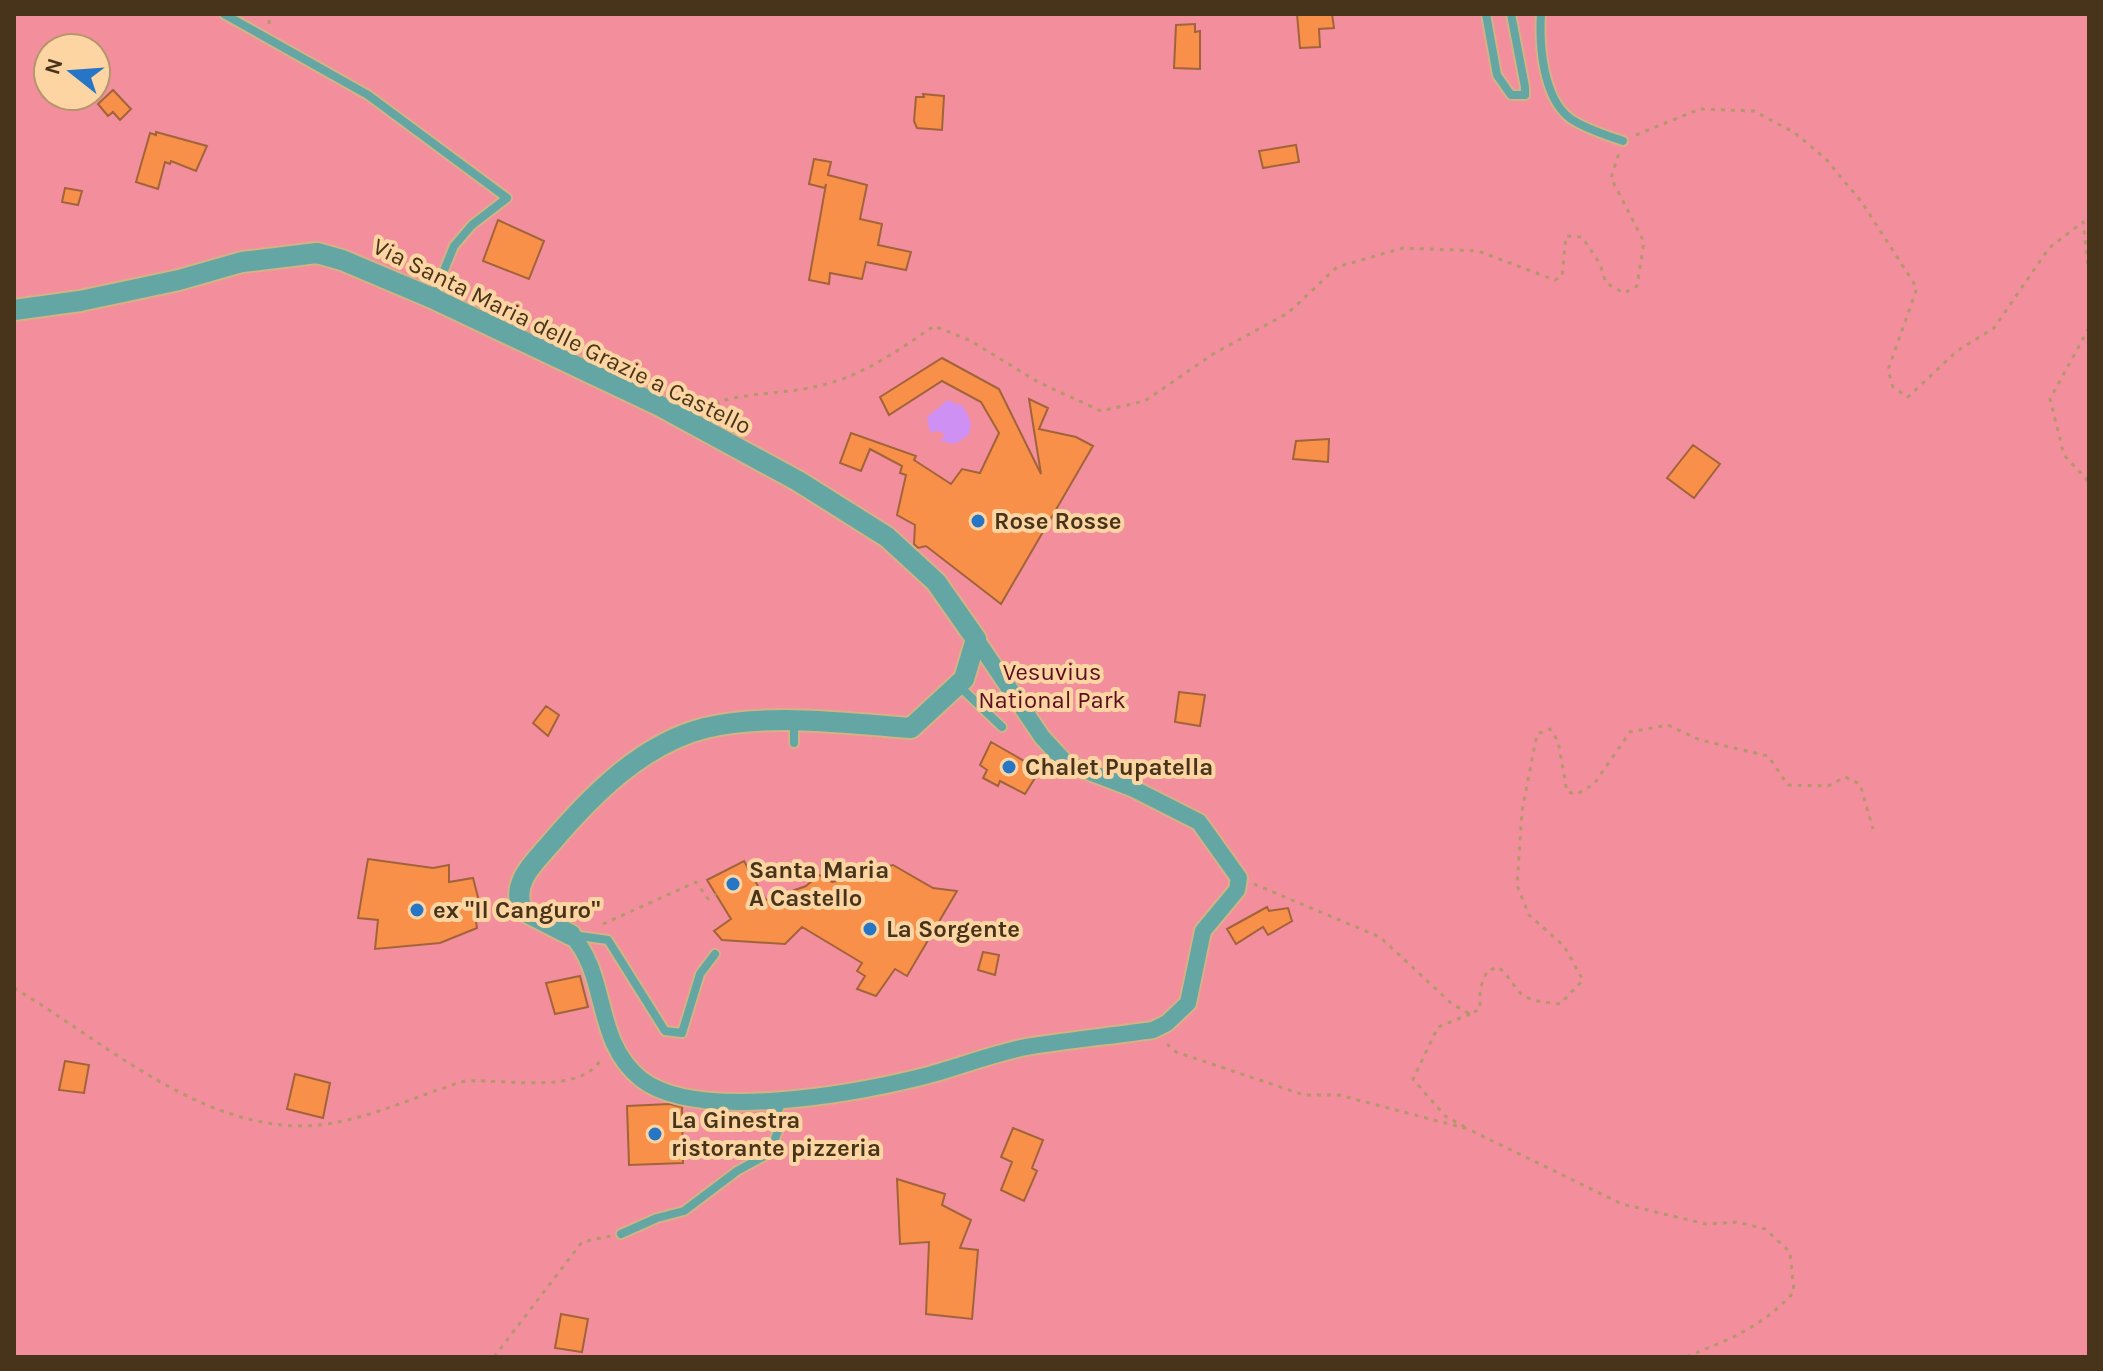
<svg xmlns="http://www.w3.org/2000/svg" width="2103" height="1371" viewBox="0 0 2103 1371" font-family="Karla,sans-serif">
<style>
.green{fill:#f38f9c;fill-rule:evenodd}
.water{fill:#ce90f2}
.building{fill:#f8904a;stroke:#a2633b;stroke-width:2}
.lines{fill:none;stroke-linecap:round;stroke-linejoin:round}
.service-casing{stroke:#d5b285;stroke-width:12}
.minor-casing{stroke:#d5b285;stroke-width:20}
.tertiary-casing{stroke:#d5b285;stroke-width:24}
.path{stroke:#b6966d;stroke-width:3;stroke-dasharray:4 6;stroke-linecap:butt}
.service{stroke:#64a6a3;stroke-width:8}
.minor{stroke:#64a6a3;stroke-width:16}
.tertiary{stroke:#64a6a3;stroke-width:20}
.poi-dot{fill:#2776c6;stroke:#fdd5a3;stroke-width:3}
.labels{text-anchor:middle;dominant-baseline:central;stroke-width:8;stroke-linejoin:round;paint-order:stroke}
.street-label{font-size:24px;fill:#47341a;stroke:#fdd5a3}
.poi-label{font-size:24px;font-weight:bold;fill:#47341a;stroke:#fdd5a3;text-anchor:start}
.park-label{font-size:24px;fill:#5b0e22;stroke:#fdd5a3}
</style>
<rect width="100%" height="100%" fill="#fdd5a3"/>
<path class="green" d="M14 14H2089V1357H14ZM48 48H96V96H48Z"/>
<path class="water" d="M948 400 964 407 971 423 969 435 955 444 940 441 945 435 939 431 930 432 927 417Z"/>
<path class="building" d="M1297 14H1332L1334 28 1319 29 1320 47 1300 48Z
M1195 24V32L1200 31V69L1174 68 1176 25Z
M113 90 131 109 120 120 113 112 108 116 98 104Z
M923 94 944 96 942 130 917 128 914 121 916 97H924Z
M156 132 207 146 196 171 171 161 170 164 165 162 158 189 136 182 150 133 156 135Z
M1296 145 1299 162 1263 168 1259 151Z
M814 159 831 162 828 175 867 185 860 219 882 224 878 245 911 252 906 270 866 262 862 279 830 273 829 284 809 280 826 184 825 188 809 184Z
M65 188 82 191 78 205 62 202Z
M498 220 544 241 529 279 483 261Z
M942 358 999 389 1041 474 1029 399 1048 408 1039 429 1076 437 1093 446 1001 604 926 546 918 548 914 544 915 525 897 515 906 475 900 473 902 466 870 449 861 471 840 463 851 433 916 456 914 460 951 484 962 469 980 473 999 433 981 402 942 381 889 415 880 397Z
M1329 439 1328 462 1293 459 1296 441Z
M1693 445 1720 464 1694 498 1667 478Z
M1179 692 1205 695 1200 726 1175 722Z
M546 706 559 715 548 736 533 723Z
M991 742 1040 770 1025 794 1000 781 998 786 983 778 987 770 980 765Z
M368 859 433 868 449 865V882L473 878 479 901H473L477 928 440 943 375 949 378 920 358 918Z
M744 861 766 900 806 886 819 875 832 882 847 879 865 864 880 868 893 865 933 888 957 891 907 976 895 969 876 996 857 989 865 976 857 971 862 963 802 927 785 944 722 940 714 931 731 919 707 880Z
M1267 907 1269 911 1288 908 1292 921 1268 935 1263 927 1236 944 1227 929Z
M983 952 999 955 995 975 978 970Z
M580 976 588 1007 555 1014 546 983Z
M65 1061 89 1065 84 1093 59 1090Z
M295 1074 330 1083 323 1118 287 1109Z
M670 1104 682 1107 683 1163 629 1165 627 1106Z
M1013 1128 1043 1140 1032 1168 1037 1171 1024 1201 1001 1190 1012 1162 1001 1157Z
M897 1179 945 1194 942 1205 971 1220 960 1248 978 1250 972 1319 926 1314 929 1242 900 1244Z
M561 1314 588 1319 582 1352 555 1348Z"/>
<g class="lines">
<g class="service-casing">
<path id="service" d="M224 14 368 95 507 198 472 225 454 246 433 297
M1486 14 1497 75 1511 95H1525V87L1511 14
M1541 14C1539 46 1543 99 1571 119 1586 129 1606 135 1623 141
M958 685 1002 727
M794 723V743
M572 935 608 940 665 1031 682 1033 700 974 715 954
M621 1234 657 1218 684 1211 737 1171 770 1153 780 1125 777 1113 782 1101"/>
</g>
<g class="minor-casing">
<path id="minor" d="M571 935C609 974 593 1041 641 1079 697 1123 856 1093 921 1077 956 1068 991 1054 1026 1047 1068 1040 1111 1036 1153 1030L1167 1023 1188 1003 1203 931 1237 890 1239 878 1199 822 1134 789 1066 763 1042 737 976 639"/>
</g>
<g class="tertiary-casing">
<path id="tertiary" d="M14 310 80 301 179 280 242 262 317 253 342 260 432 298 660 406 798 481 887 537 936 582 976 639 964 679 911 728C848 723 766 713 705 728 642 744 592 795 551 843 534 863 511 882 522 910L571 935"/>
</g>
<path class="path" d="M269 24 270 14
M1636 135 1700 109 1754 111 1795 133 1826 159 1863 204 1917 288 1888 370 1893 387 1908 397 1957 351 1994 328 2049 248 2083 222 2089 276
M2089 328 2050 399 2064 455 2089 482
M715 415 718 402C751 392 785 394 818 386 861 377 899 350 934 326L971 341 1038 382 1101 411 1145 401 1213 354 1288 313 1337 267 1403 248 1478 251 1555 280 1562 276 1566 236 1582 237 1600 264 1606 283 1624 293 1637 286 1644 242 1611 178 1619 153
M1254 884 1380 937 1452 1004 1470 1014 1480 1009V989L1487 971 1498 967C1507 974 1509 979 1516 988 1525 1002 1545 1002 1560 1004L1583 980 1564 946 1529 915 1517 885 1522 811 1537 734 1550 729 1558 741 1567 792 1577 794 1594 784 1630 732 1668 725 1700 740 1768 756 1788 785 1828 786 1845 777 1860 784 1873 829
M603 924 696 882 708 899 716 894
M14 988C104 1041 206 1136 319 1125 358 1121 398 1104 435 1091 446 1088 458 1081 470 1081 505 1079 582 1095 601 1059
M1167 1044 1176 1052 1304 1095H1339L1468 1129 1622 1204 1706 1224 1737 1222 1765 1229 1790 1252 1794 1292C1761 1328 1730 1339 1686 1357
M1465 1127 1445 1116 1413 1079 1438 1027 1470 1014
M494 1357 582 1242 610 1236"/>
<use href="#service" class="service"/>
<use href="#minor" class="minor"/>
<use href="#tertiary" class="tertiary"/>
</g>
<g class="poi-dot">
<circle cx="978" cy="521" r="8"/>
<circle cx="1009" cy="767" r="8"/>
<circle cx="733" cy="884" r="8"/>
<circle cx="417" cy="910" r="8"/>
<circle cx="870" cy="929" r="8"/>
<circle cx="655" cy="1134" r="8"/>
</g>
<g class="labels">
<g class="street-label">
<text transform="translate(562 336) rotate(26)">Via Santa Maria delle Grazie a Castello</text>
</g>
<g class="poi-label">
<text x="994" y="521">Rose Rosse</text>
<text x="1025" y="767">Chalet Pupatella</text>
<text x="749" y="870">Santa Maria<tspan x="749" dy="28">A Castello</tspan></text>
<text x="433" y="910">ex "Il Canguro"</text>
<text x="886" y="929">La Sorgente</text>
<text x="671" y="1120">La Ginestra<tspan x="671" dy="28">ristorante pizzeria</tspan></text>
</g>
<g class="park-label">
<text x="1052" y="672">Vesuvius<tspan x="1052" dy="28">National Park</tspan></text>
</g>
</g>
<rect width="2103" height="1371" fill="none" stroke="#47341a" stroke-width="32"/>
<g transform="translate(72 72) rotate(287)"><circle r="38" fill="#fdd5a3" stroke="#b4956c" stroke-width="2"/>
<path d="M0-6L14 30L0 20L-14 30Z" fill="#2776c6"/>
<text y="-12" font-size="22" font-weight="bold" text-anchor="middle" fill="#47341a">N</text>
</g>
</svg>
